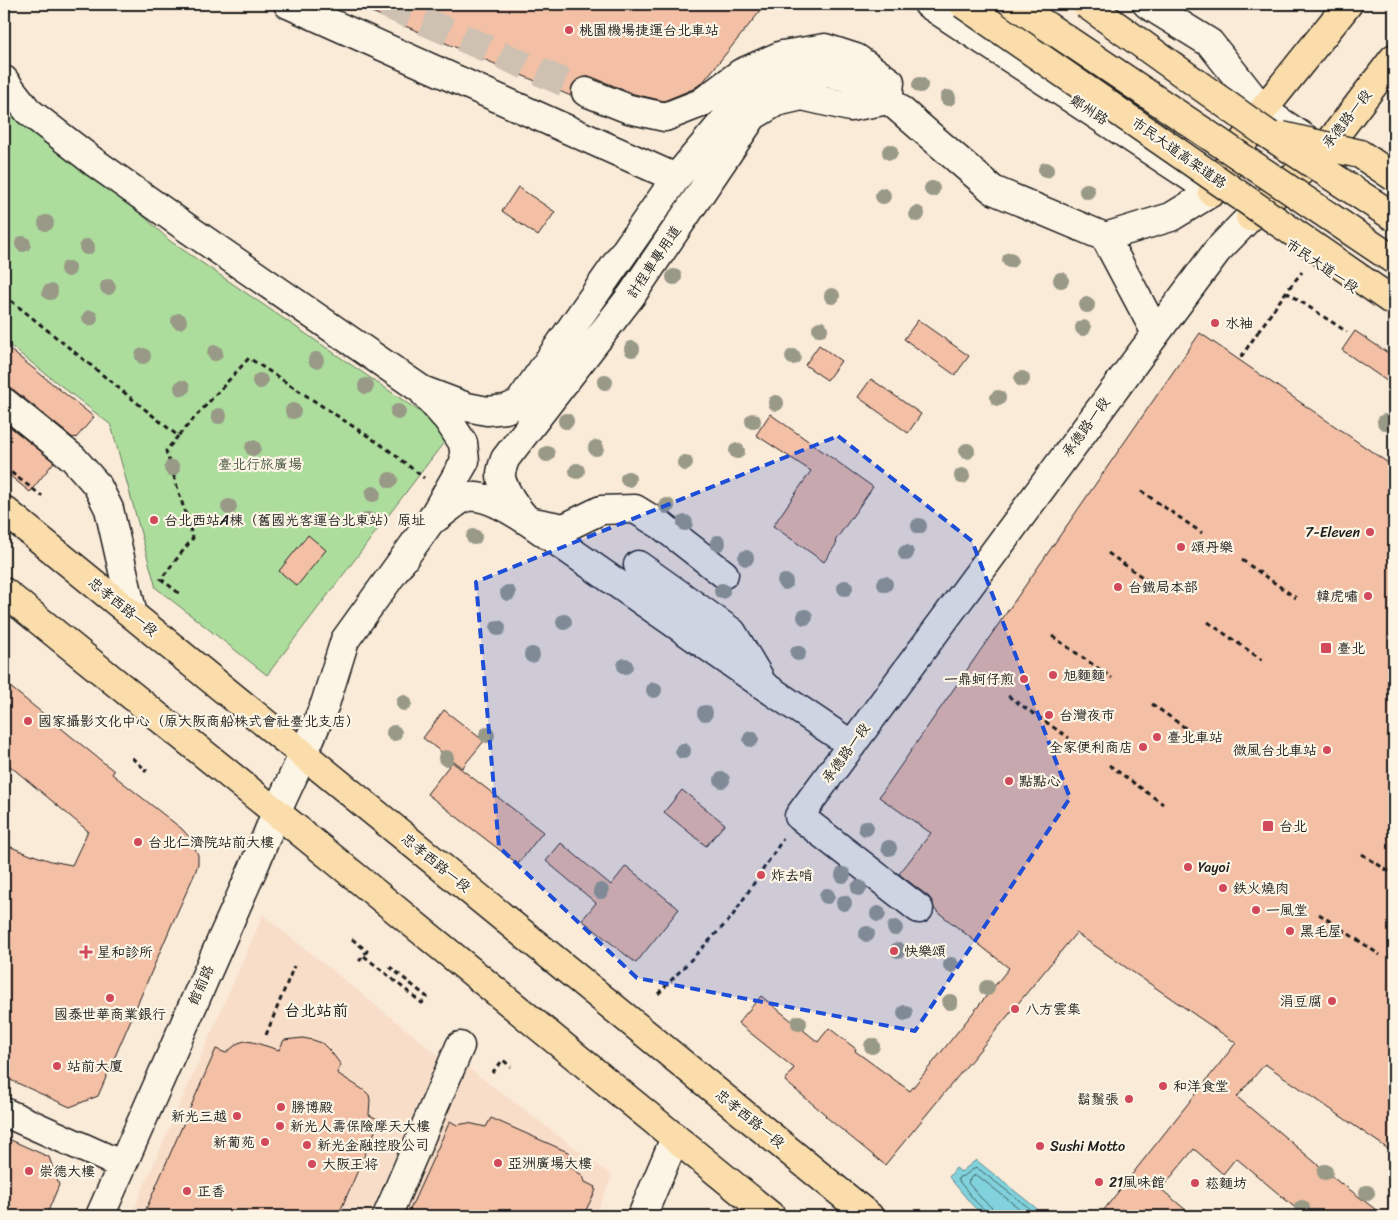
<svg xmlns="http://www.w3.org/2000/svg" width="1398" height="1220" viewBox="0 0 1398 1220" font-family="Sriracha,'LXGW WenKai TC',sans-serif">
<style>
.built{fill:#f8ddc9}
.green{fill:#addd9d;stroke:#647c5c}
.water{fill:#81d2dc;stroke:#59898f}
.lines{fill:none;stroke-linecap:round;stroke-linejoin:round}
.shore{stroke:#446569;stroke-width:1}
.building{fill:#f3bfa5;stroke:#1c1c1c}
.minor-tunnel{stroke:#cec1b2;stroke-width:28;stroke-dasharray:28 14;stroke-linecap:butt}
.minor-casing{stroke:#1c1c1c;stroke-width:31}
.major-casing{stroke:#1c1c1c;stroke-width:31}
.path{stroke:#1c1c1c;stroke-width:3;stroke-dasharray:5 4;stroke-linecap:butt}
.minor{stroke:#fcf5e5;stroke-width:28}
.major{stroke:#faddab;stroke-width:28}
.highway-bridge-casing{stroke:#1c1c1c;stroke-width:31;stroke-linecap:butt}
.path-bridge{stroke:#1c1c1c;stroke-width:3;stroke-dasharray:5 4;stroke-linecap:butt}
.highway-bridge{stroke:#faddab;stroke-width:28}
.tree{fill:#989986}
.marked{fill:#1d4ed8;fill-opacity:0.2;stroke:#1d4ed8;stroke-width:4;stroke-dasharray:10 6;stroke-linejoin:round}
.poi-dot{fill:#d1495b;stroke:#fcf5e5;stroke-width:2}
.labels{text-anchor:middle;dominant-baseline:central;stroke-width:4.5;stroke-linejoin:round;paint-order:stroke}
.poi-label{font-size:14px;fill:#1c1c1c;stroke:#fcf5e5;text-anchor:start}
.street-label{font-size:14px;fill:#1c1c1c;stroke:#fcf5e5}
.park-label{font-size:14px;fill:#485643;stroke:#fcf5e5}
.quarter-label{font-size:16px;fill:#1c1c1c;stroke:#fcf5e5}
</style>
<rect width="100%" height="100%" fill="#faead8"/>
<filter id="ink" filterUnits="userSpaceOnUse"><feTurbulence type="fractalNoise" baseFrequency=".02" numOctaves="2"/><feDisplacementMap in="SourceGraphic" scale="10" xChannelSelector="R" yChannelSelector="G"/><feConvolveMatrix kernelMatrix="1 2 1 2 8 2 1 2 1" color-interpolation-filters="sRGB"/></filter>
<g filter="url(#ink)">
<path class="built" d="M263 915 439 1056 369 1216H131Z
M466 1066 612 1176 595 1216H402Z"/>
<path class="green" d="M4 67 45 123 170 241 451 433 267 675 156 588 111 425 4 341Z"/>
<path class="water" d="M976 1160 1036 1208 1030 1216H985L973 1206 949 1177 956 1168 961 1172Z"/>
<g class="lines">
<path class="shore" d="M988 1216 986 1211 976 1202 958 1180 959 1177 964 1176 976 1167 1028 1207V1210L1026 1216
M994 1216 992 1208 981 1198 968 1183 969 1180 975 1175 978 1176 1020 1209V1216"/>
</g>
<path class="building" d="M353 4H766L703 82 693 89 664 101 634 94 592 77H584L577 80 572 86 571 96Z
M518 187 555 212 538 236 502 211Z
M918 320 969 356 955 375 904 339Z
M1355 331 1394 357V386L1342 350Z
M1200 333 1394 467V1153L1265 1064 1237 1097 1341 1184V1183L1384 1216H1305L1236 1158 1223 1174 1194 1149 1161 1189 1193 1216H1099L1236 1043 1076 933 885 1165 825 1116 826 1115 785 1081 794 1068 738 1023 761 996 818 1042 829 1028 856 1049 855 1051 910 1091 1009 968 934 909 933 903 929 897 899 874 931 833 879 797Z
M4 345 94 417 76 438 75 437 73 438 14 390 7 387H4Z
M819 345 841 361 827 380 805 365Z
M871 379 921 414 908 433 858 397Z
M770 414 873 487 835 541 837 543 824 562 773 526 811 471 756 435Z
M4 422 54 462 30 492 4 471Z
M308 535 326 550 297 586 279 571Z
M4 682 114 771 112 774 182 829 190 838 198 855V864L195 873 172 924 98 1096 70 1107 4 1077V844L33 856V855L51 861 72 865 88 831 4 761Z
M444 710 484 741 462 768 423 738Z
M452 762 543 832 518 864 427 794Z
M682 790 725 824 706 846 664 812Z
M561 843 611 885 626 866 679 909 636 963 582 920 596 903 546 861Z
M303 1038 313 1040 322 1043 332 1053 341 1065 337 1073 365 1091 369 1095 370 1100 369 1115 380 1120 338 1216H143L216 1049 226 1053 238 1043 245 1041 253 1042 279 1050 284 1040Z
M491 1118 570 1153 565 1163 583 1176 585 1182 595 1187 594 1189 596 1190 583 1216H407L450 1121 457 1125 468 1123 486 1127Z
M4 1137 49 1157 59 1185 46 1216H4Z"/>
<g class="lines">
<path class="minor-tunnel" d="M385 4 586 92"/>
<g class="minor-casing">
<path id="minor" d="M288 4 676 178
M928 4 1203 185
M1147 4 1210 43 1263 110 1394 198
M4 80 28 111 94 162 187 228 422 390 467 407 487 411 506 409 519 403 676 178 743 98 770 82 800 74 824 72 849 78 889 100 993 190 1105 237 1156 333
M586 92 629 109 665 117 701 103 741 73 782 55 825 48 856 58 890 82 889 91
M1105 237 1171 217 1212 192
M4 402 73 458 97 485 109 509 133 615
M436 518C443 513 461 498 468 497 487 494 514 512 529 522L763 685 852 745
M529 522C520 513 500 487 501 474 501 469 504 463 505 459L631 296 753 116 776 102 802 96 850 107 889 100
M533 522 564 528 601 510 635 509 661 525 724 574
M638 565 732 632 759 677
M919 909 799 816 1217 251 1250 217
M4 1112 122 1165
M100 1216 255 864 276 813 303 755 325 704 345 640 430 522 465 461 463 443 448 420 424 393
M387 1216 460 1046
M642 1216 675 1138"/>
</g>
<g class="major-casing">
<path id="major" d="M1212 192 1263 110 1348 4
M1250 217 1324 150 1394 58
M4 510 869 1216
M4 592 335 860 771 1216"/>
</g>
<path class="path" d="M1286 292 1347 332
M4 295 178 436 249 358 386 448 424 478
M1241 357 1258 332
M178 436 166 451 193 538 161 579 180 594
M4 467 42 496
M1141 491 1202 533
M1108 553 1168 595
M1242 560 1296 598
M1208 622 1262 660
M1052 636 1112 678
M1008 696 1069 738
M1152 704 1205 742
M132 758 146 770 144 772
M1109 765 1163 804
M1362 854 1394 875
M1319 914 1380 955
M352 939 367 951 357 964
M364 956 422 1003 427 997 390 967
M658 994 731 918 783 839
M266 1035 294 966
M492 1073 503 1060 511 1067"/>
<use href="#minor" class="minor"/>
<use href="#major" class="major"/>
<g class="highway-bridge-casing">
<path id="highway-bridge" d="M963 4 1394 302
M1014 4 1394 260
M1086 4 1266 133 1394 217
M1282 136 1360 154 1394 177"/>
</g>
<path class="path-bridge" d="M1258 332 1286 292 1302 272"/>
<use href="#highway-bridge" class="highway-bridge"/>
</g>
<g class="tree">
<circle cx="920" cy="85" r="8"/>
<circle cx="948" cy="98" r="8"/>
<circle cx="890" cy="152" r="8"/>
<circle cx="1046" cy="170" r="8"/>
<circle cx="932" cy="189" r="8"/>
<circle cx="1087" cy="191" r="8"/>
<circle cx="883" cy="196" r="8"/>
<circle cx="917" cy="214" r="8"/>
<circle cx="46" cy="223" r="8"/>
<circle cx="23" cy="244" r="8"/>
<circle cx="87" cy="247" r="8"/>
<circle cx="1010" cy="260" r="8"/>
<circle cx="68" cy="269" r="8"/>
<circle cx="674" cy="277" r="8"/>
<circle cx="1061" cy="280" r="8"/>
<circle cx="108" cy="287" r="8"/>
<circle cx="50" cy="292" r="8"/>
<circle cx="832" cy="296" r="8"/>
<circle cx="1087" cy="305" r="8"/>
<circle cx="90" cy="318" r="8"/>
<circle cx="179" cy="321" r="8"/>
<circle cx="1083" cy="328" r="8"/>
<circle cx="820" cy="329" r="8"/>
<circle cx="632" cy="349" r="8"/>
<circle cx="215" cy="353" r="8"/>
<circle cx="143" cy="356" r="8"/>
<circle cx="793" cy="357" r="8"/>
<circle cx="316" cy="360" r="8"/>
<circle cx="1022" cy="379" r="8"/>
<circle cx="260" cy="381" r="8"/>
<circle cx="605" cy="382" r="8"/>
<circle cx="366" cy="386" r="8"/>
<circle cx="182" cy="388" r="8"/>
<circle cx="998" cy="398" r="8"/>
<circle cx="776" cy="403" r="8"/>
<circle cx="293" cy="411" r="8"/>
<circle cx="398" cy="412" r="8"/>
<circle cx="219" cy="416" r="8"/>
<circle cx="566" cy="421" r="8"/>
<circle cx="753" cy="421" r="8"/>
<circle cx="1385" cy="422" r="8"/>
<circle cx="253" cy="448" r="8"/>
<circle cx="596" cy="448" r="8"/>
<circle cx="737" cy="451" r="8"/>
<circle cx="967" cy="451" r="8"/>
<circle cx="547" cy="454" r="8"/>
<circle cx="685" cy="463" r="8"/>
<circle cx="172" cy="468" r="8"/>
<circle cx="577" cy="471" r="8"/>
<circle cx="962" cy="476" r="8"/>
<circle cx="628" cy="479" r="8"/>
<circle cx="390" cy="480" r="8"/>
<circle cx="373" cy="494" r="8"/>
<circle cx="667" cy="506" r="8"/>
<circle cx="229" cy="507" r="8"/>
<circle cx="368" cy="520" r="8"/>
<circle cx="685" cy="523" r="8"/>
<circle cx="919" cy="526" r="8"/>
<circle cx="474" cy="537" r="8"/>
<circle cx="718" cy="543" r="8"/>
<circle cx="906" cy="553" r="8"/>
<circle cx="746" cy="558" r="8"/>
<circle cx="785" cy="582" r="8"/>
<circle cx="885" cy="584" r="8"/>
<circle cx="845" cy="588" r="8"/>
<circle cx="722" cy="591" r="8"/>
<circle cx="508" cy="593" r="8"/>
<circle cx="805" cy="617" r="8"/>
<circle cx="564" cy="622" r="8"/>
<circle cx="498" cy="628" r="8"/>
<circle cx="798" cy="653" r="8"/>
<circle cx="532" cy="655" r="8"/>
<circle cx="625" cy="666" r="8"/>
<circle cx="654" cy="690" r="8"/>
<circle cx="404" cy="703" r="8"/>
<circle cx="705" cy="713" r="8"/>
<circle cx="394" cy="733" r="8"/>
<circle cx="487" cy="735" r="8"/>
<circle cx="751" cy="739" r="8"/>
<circle cx="683" cy="751" r="8"/>
<circle cx="446" cy="758" r="8"/>
<circle cx="722" cy="780" r="8"/>
<circle cx="866" cy="828" r="8"/>
<circle cx="889" cy="848" r="8"/>
<circle cx="843" cy="875" r="8"/>
<circle cx="859" cy="888" r="8"/>
<circle cx="601" cy="891" r="8"/>
<circle cx="827" cy="896" r="8"/>
<circle cx="844" cy="903" r="8"/>
<circle cx="878" cy="914" r="8"/>
<circle cx="895" cy="928" r="8"/>
<circle cx="867" cy="934" r="8"/>
<circle cx="898" cy="950" r="8"/>
<circle cx="951" cy="965" r="8"/>
<circle cx="987" cy="988" r="8"/>
<circle cx="950" cy="1002" r="8"/>
<circle cx="905" cy="1013" r="8"/>
<circle cx="799" cy="1023" r="8"/>
<circle cx="872" cy="1046" r="8"/>
<circle cx="1325" cy="1172" r="8"/>
<circle cx="1367" cy="1193" r="8"/>
<circle cx="1302" cy="1208" r="8"/>
</g>
</g>
<path class="marked" d="M838 436 972 541 1070 798 915 1031 637 978 499 847 476 582Z"/>
<g class="poi-dot">
<circle cx="569" cy="30" r="5"/>
<circle cx="1215" cy="323" r="5"/>
<circle cx="154" cy="520" r="5"/>
<circle cx="1370" cy="532" r="5"/>
<circle cx="1181" cy="547" r="5"/>
<circle cx="1118" cy="587" r="5"/>
<circle cx="1368" cy="596" r="5"/>
<rect x="1320" y="642" width="12" height="12" rx="2.5"/>
<circle cx="1053" cy="675" r="5"/>
<circle cx="1024" cy="679" r="5"/>
<circle cx="1049" cy="715" r="5"/>
<circle cx="28" cy="721" r="5"/>
<circle cx="1157" cy="737" r="5"/>
<circle cx="1143" cy="747" r="5"/>
<circle cx="1327" cy="750" r="5"/>
<circle cx="1009" cy="781" r="5"/>
<rect x="1262" y="820" width="12" height="12" rx="2.5"/>
<circle cx="138" cy="842" r="5"/>
<circle cx="1188" cy="867" r="5"/>
<circle cx="761" cy="875" r="5"/>
<circle cx="1223" cy="888" r="5"/>
<circle cx="1256" cy="910" r="5"/>
<circle cx="1290" cy="931" r="5"/>
<circle cx="894" cy="951" r="5"/>
<path d="M83.5 944.5h5v5h5v5h-5v5h-5v-5h-5v-5h5z"/>
<circle cx="110" cy="998" r="5"/>
<circle cx="1332" cy="1001" r="5"/>
<circle cx="1015" cy="1009" r="5"/>
<circle cx="57" cy="1066" r="5"/>
<circle cx="1163" cy="1086" r="5"/>
<circle cx="1129" cy="1099" r="5"/>
<circle cx="281" cy="1107" r="5"/>
<circle cx="237" cy="1116" r="5"/>
<circle cx="280" cy="1126" r="5"/>
<circle cx="265" cy="1142" r="5"/>
<circle cx="307" cy="1145" r="5"/>
<circle cx="1040" cy="1146" r="5"/>
<circle cx="498" cy="1163" r="5"/>
<circle cx="312" cy="1164" r="5"/>
<circle cx="29" cy="1171" r="5"/>
<circle cx="1099" cy="1182" r="5"/>
<circle cx="1195" cy="1183" r="5"/>
<circle cx="187" cy="1191" r="5"/>
</g>
<g class="labels">
<g class="poi-label">
<text x="579" y="30">桃園機場捷運台北車站</text>
<text x="1225" y="323">水袖</text>
<text x="164" y="520">台北西站A棟（舊國光客運台北東站）原址</text>
<text x="1360" y="532" text-anchor="end">7-Eleven</text>
<text x="1191" y="547">頌丹樂</text>
<text x="1128" y="587">台鐵局本部</text>
<text x="1358" y="596" text-anchor="end">韓虎嘯</text>
<text x="1337" y="648">臺北</text>
<text x="1063" y="675">旭麵麵</text>
<text x="1014" y="679" text-anchor="end">一鼎蚵仔煎</text>
<text x="1059" y="715">台灣夜市</text>
<text x="38" y="721">國家攝影文化中心（原大阪商船株式會社臺北支店）</text>
<text x="1167" y="737">臺北車站</text>
<text x="1133" y="747" text-anchor="end">全家便利商店</text>
<text x="1317" y="750" text-anchor="end">微風台北車站</text>
<text x="1019" y="781">點點心</text>
<text x="1279" y="826">台北</text>
<text x="148" y="842">台北仁濟院站前大樓</text>
<text x="1198" y="867">Yayoi</text>
<text x="771" y="875">炸去啃</text>
<text x="1233" y="888">鉄火燒肉</text>
<text x="1266" y="910">一風堂</text>
<text x="1300" y="931">黑毛屋</text>
<text x="904" y="951">快樂頌</text>
<text x="97" y="952">星和診所</text>
<text x="1322" y="1001" text-anchor="end">涓豆腐</text>
<text x="1025" y="1009">八方雲集</text>
<text x="110" y="1014" text-anchor="middle">國泰世華商業銀行</text>
<text x="67" y="1066">站前大廈</text>
<text x="1173" y="1086">和洋食堂</text>
<text x="1119" y="1099" text-anchor="end">鬍鬚張</text>
<text x="291" y="1107">勝博殿</text>
<text x="227" y="1116" text-anchor="end">新光三越</text>
<text x="290" y="1126">新光人壽保險摩天大樓</text>
<text x="255" y="1142" text-anchor="end">新葡苑</text>
<text x="317" y="1145">新光金融控股公司</text>
<text x="1050" y="1146">Sushi Motto</text>
<text x="508" y="1163">亞洲廣場大樓</text>
<text x="322" y="1164">大阪王将</text>
<text x="39" y="1171">崇德大樓</text>
<text x="1109" y="1182">21風味館</text>
<text x="1205" y="1183">菘麵坊</text>
<text x="197" y="1191">正香</text>
</g>
<g class="street-label">
<text transform="translate(1089 110) rotate(33)">鄭州路</text>
<text transform="translate(1347 119) rotate(-52)">承德路一段</text>
<text transform="translate(1179 153) rotate(35)">市民大道高架道路</text>
<text transform="translate(654 262) rotate(-56)">計程車專用道</text>
<text transform="translate(1322 266) rotate(34)">市民大道一段</text>
<text transform="translate(1086 427) rotate(-54)">承德路一段</text>
<text transform="translate(123 607) rotate(39)">忠孝西路一段</text>
<text transform="translate(846 753) rotate(-54)">承德路一段</text>
<text transform="translate(436 863) rotate(39)">忠孝西路一段</text>
<text transform="translate(201 985) rotate(-66)">館前路</text>
<text transform="translate(750 1119) rotate(39)">忠孝西路一段</text>
</g>
<g class="park-label">
<text x="260" y="464">臺北行旅廣場</text>
</g>
<g class="quarter-label">
<text x="316" y="1010">台北站前</text>
</g>
</g>
<rect width="1398" height="1220" fill="none" stroke="#fcf5e5" stroke-width="20"/>
<rect x="10" y="10" width="1378" height="1200" fill="none" stroke="#1c1c1c" stroke-width="2" filter="url(#ink)"/>
</svg>
